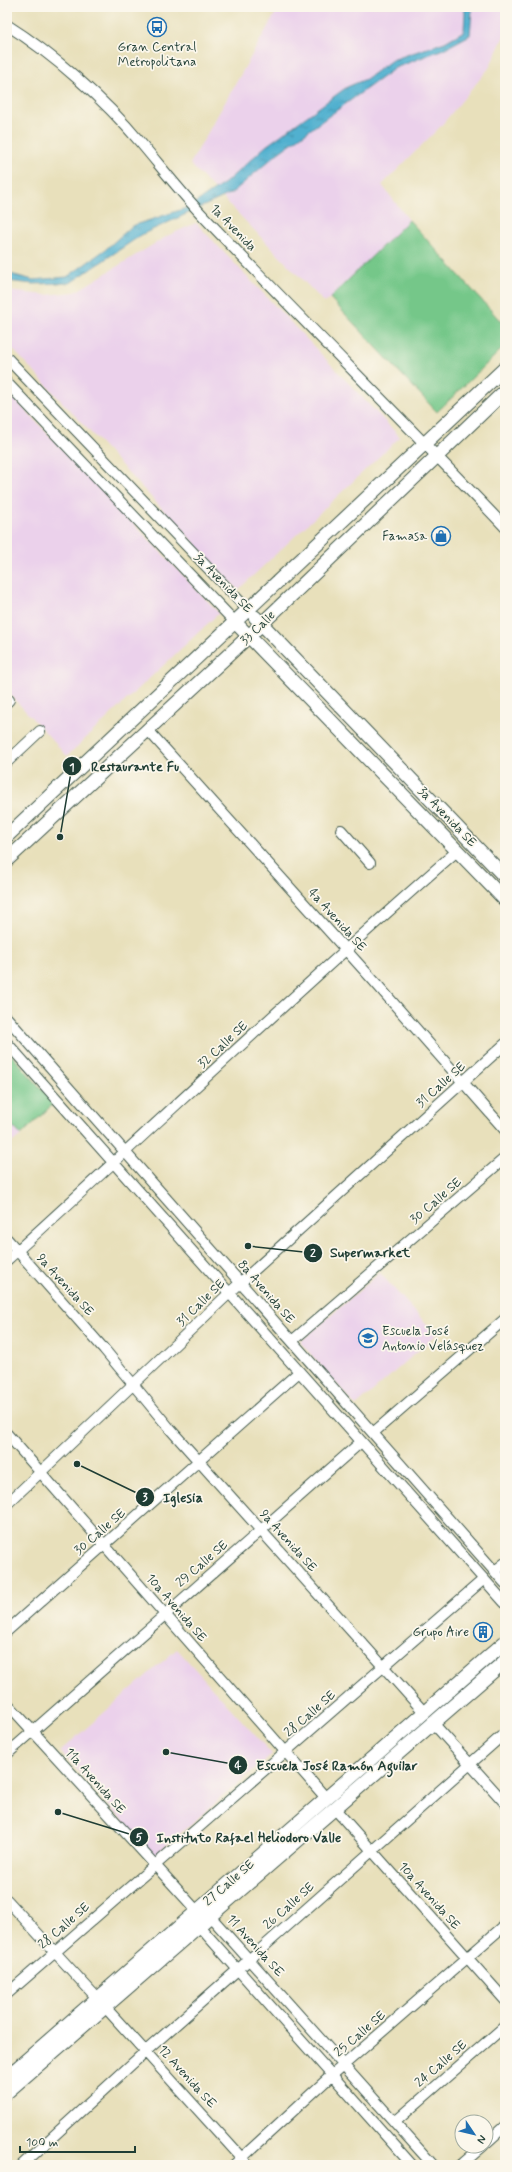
<svg xmlns="http://www.w3.org/2000/svg" width="512" height="2172" viewBox="0 0 512 2172" font-family="Mynerve,sans-serif">
<style>
.built{fill:#ebd1eb}
.park{fill:#75c789;stroke:#4a825e}
.water{fill:url(#water-ripples);stroke:#387682}
.lines{fill:none;stroke-linecap:round;stroke-linejoin:round}
.minor-casing{stroke:#3d5548;stroke-width:12}
.major-casing{stroke:#3d5548;stroke-width:15}
.minor{stroke:#fff;stroke-width:10}
.major{stroke:#fff;stroke-width:13}
.labels{text-anchor:middle;dominant-baseline:central;stroke-width:3.5;stroke-linejoin:round;paint-order:stroke}
.poi-label{font-size:13px;fill:#1f3d34;stroke:#fbf7ec;text-anchor:end}
.street-label{font-size:13px;fill:#1f3d34;stroke:#fbf7ec}
.leader{fill:none;stroke:#1f3d34;stroke-width:1.5}
.callout-dot{fill:#1f3d34;stroke:#fbf7ec;stroke-width:1.5}
.mark-label{font-size:12px;text-anchor:middle;font-weight:bold;fill:#fff}
.callout-label{font-size:14px;text-anchor:middle;font-weight:bold;fill:#1f3d34;stroke:#fbf7ec;stroke-width:3.5;stroke-linejoin:round;paint-order:stroke}
</style>
<defs>
<pattern id="water-ripples" width="26" height="14" patternUnits="userSpaceOnUse"><rect width="26" height="14" fill="#51b0cf"/><path d="M2 4q2-2 4 0t4 0M15 11q2-2 4 0t4 0" fill="none" stroke="#4390a9"/></pattern>
</defs>
<rect width="100%" height="100%" fill="#fbf7ec"/>
<filter id="ink" filterUnits="userSpaceOnUse"><feTurbulence type="fractalNoise" baseFrequency=".025" numOctaves="2"/><feDisplacementMap in="SourceGraphic" scale="8" xChannelSelector="R" yChannelSelector="G"/><feConvolveMatrix kernelMatrix="1 2 1 2 8 2 1 2 1" color-interpolation-filters="sRGB"/></filter>
<filter id="wash" filterUnits="userSpaceOnUse"><feTurbulence type="fractalNoise" baseFrequency=".012" numOctaves="4" result="noise"/><feDisplacementMap in="SourceGraphic" scale="16" xChannelSelector="R" yChannelSelector="G"/><feGaussianBlur stdDeviation="0.9" result="paint"/><feColorMatrix in="noise" values="0 0 0 0 0 0 0 0 0 0 0 0 0 0 0 0 0 1.4 0 .05"/><feComposite in="paint" operator="in"/></filter>
<g filter="url(#wash)">
<rect width="100%" height="100%" fill="#e8e0bb"/>
<path class="built" d="M279 7H505V34L489 68 440 127 382 185 409 220 325 303 190 164Z
M196 223 400 437 238 590 7 343V291L46 295 75 292 169 235Z
M7 391 219 613 67 756 7 691Z
M7 1120 21 1135 7 1147Z
M380 1273 436 1335 356 1406 300 1342Z
M177 1649 272 1754 154 1856 60 1751Z"/>
<path class="park" d="M409 220 505 326V346L437 412 330 298Z
M7 1050 54 1103 21 1135 7 1120Z"/>
<path class="water" d="M462 7H469L472 11 470 35 446 48 395 68 278 153 232 193 143 234 70 283 33 284 7 281V273L33 280 67 277 106 249 132 226 189 207 225 183 266 146 347 87 366 79 392 60 445 42 464 31 465 12Z"/>
</g>
<g filter="url(#ink)">
<g class="lines">
<g class="minor-casing">
<path id="minor" d="M7 25C53 54 105 100 140 142 162 168 182 194 205 218 304 322 406 423 505 527
M7 358 248 610
M7 383 235 622
M7 702 9 700
M147 729 373 980 505 1130
M7 762 40 731
M341 830 370 863
M7 1018 505 1583
M7 1043 505 1603
M7 1239 104 1349 170 1429 424 1712
M7 1260C157 1124 304 984 457 851
M292 1341 505 1158
M373 1433 505 1319
M7 1434 326 1798
M7 1504 240 1283 505 1044
M495 1571 505 1563
M7 1631 299 1372
M7 1703 197 1911 210 1916 433 2165
M433 1723 505 1803
M7 1754 361 1442
M334 1808 505 2000
M7 1900 97 1998
M198 1919 199 1926 412 2165
M7 1994 484 1579
M105 2007 248 2165
M395 2122 505 2026
M486 2143 505 2126
M22 2165 146 2051 505 1733
M234 2165 331 2076 505 1925
M461 2165 483 2146"/>
</g>
<g class="major-casing">
<path id="major" d="M255 617 505 877
M235 622 505 900
M7 836 505 368
M7 860 249 636 505 391
M7 2077 505 1642
M7 2092 505 1661"/>
</g>
<use href="#minor" class="minor"/>
<use href="#major" class="major"/>
</g>
</g>
<defs>
<g id="bus-ring" transform="scale(1)"><circle r="9.5" fill="#fbf7ec" stroke="#1f6fb2" stroke-width="1.5"/><path d="M-5-6H5V4H4V6H2V4H-2V6H-4V4H-5ZM-3.5-4V0h7V-4ZM-3.5 1.2v1.5H-2V1.2ZM2 1.2v1.5H3.5V1.2Z" fill="#1f6fb2"/></g>
<g id="shop-ring" transform="scale(1)"><circle r="9.5" fill="#fbf7ec" stroke="#1f6fb2" stroke-width="1.5"/><path d="M-5-2.5h2.3a2.7 3.5 0 0 1 5.4 0H5L5.5 6h-11ZM-1.5-2.5h3a1.5 2.3 0 0 0-3 0Z" fill="#1f6fb2"/></g>
<g id="school-ring" transform="scale(1)"><circle r="9.5" fill="#fbf7ec" stroke="#1f6fb2" stroke-width="1.5"/><path d="M0-5L7-2L0 1L-7-2ZM-4 1L0 2.5L4 1V4Q0 6-4 4Z" fill="#1f6fb2"/></g>
<g id="building-ring" transform="scale(1)"><circle r="9.5" fill="#fbf7ec" stroke="#1f6fb2" stroke-width="1.5"/><path d="M-4-6H4V6H1V3H-1V6H-4ZM-2.5-4.3h1.7v1.8h-1.7ZM.8-4.3h1.7v1.8H.8ZM-2.5-1h1.7V.8h-1.7ZM.8-1h1.7V.8H.8Z" fill="#1f6fb2"/></g>
</defs>
<g fill-rule="evenodd">
<use href="#bus-ring" x="157" y="27"/>
<use href="#shop-ring" x="441" y="536"/>
<use href="#school-ring" x="368" y="1338"/>
<use href="#building-ring" x="483" y="1632"/>
</g>
<g class="labels">
<g class="poi-label">
<text x="157" y="47" text-anchor="middle">Gran Central<tspan x="157" dy="15">Metropolitana</tspan></text>
<text x="427" y="536">Famasa</text>
<text x="382" y="1331" text-anchor="start">Escuela José<tspan x="382" dy="15">Antonio Velásquez</tspan></text>
<text x="469" y="1632">Grupo Aire</text>
</g>
<g class="street-label">
<text transform="translate(233 228) rotate(46)">1a Avenida</text>
<text transform="translate(223 583) rotate(46)">3a Avenida SE</text>
<text transform="translate(258 628) rotate(-44)">33 Calle</text>
<text transform="translate(447 817) rotate(46)">3a Avenida SE</text>
<text transform="translate(337 920) rotate(48)">4a Avenida SE</text>
<text transform="translate(223 1045) rotate(-43)">32 Calle SE</text>
<text transform="translate(441 1085) rotate(-42)">31 Calle SE</text>
<text transform="translate(436 1201) rotate(-41)">30 Calle SE</text>
<text transform="translate(65 1285) rotate(48)">9a Avenida SE</text>
<text transform="translate(266 1292) rotate(49)">8a Avenida SE</text>
<text transform="translate(201 1303) rotate(-44)">31 Calle SE</text>
<text transform="translate(100 1532) rotate(-41)">30 Calle SE</text>
<text transform="translate(288 1541) rotate(48)">9a Avenida SE</text>
<text transform="translate(202 1564) rotate(-41)">29 Calle SE</text>
<text transform="translate(176 1608) rotate(49)">10a Avenida SE</text>
<text transform="translate(310 1714) rotate(-41)">28 Calle SE</text>
<text transform="translate(95 1781) rotate(48)">11a Avenida SE</text>
<text transform="translate(229 1883) rotate(-41)">27 Calle SE</text>
<text transform="translate(429 1896) rotate(48)">10a Avenida SE</text>
<text transform="translate(289 1906) rotate(-42)">26 Calle SE</text>
<text transform="translate(64 1926) rotate(-41)">28 Calle SE</text>
<text transform="translate(255 1946) rotate(48)">11 Avenida SE</text>
<text transform="translate(360 2034) rotate(-41)">25 Calle SE</text>
<text transform="translate(441 2064) rotate(-41)">24 Calle SE</text>
<text transform="translate(187 2077) rotate(48)">12 Avenida SE</text>
</g>
</g>
<path class="leader" d="M60 837L72 766M248 1246L313 1253M77 1464L145 1497M166 1752L238 1765M58 1812L139 1837"/>
<g class="callout-dot">
<circle cx="60" cy="837" r="4"/>
<circle cx="248" cy="1246" r="4"/>
<circle cx="77" cy="1464" r="4"/>
<circle cx="166" cy="1752" r="4"/>
<circle cx="58" cy="1812" r="4"/>
<circle cx="72" cy="766" r="10"/>
<circle cx="313" cy="1253" r="10"/>
<circle cx="145" cy="1497" r="10"/>
<circle cx="238" cy="1765" r="10"/>
<circle cx="139" cy="1837" r="10"/>
</g>
<g class="mark-label">
<text x="72" y="771">1</text>
<text x="313" y="1257">2</text>
<text x="145" y="1501">3</text>
<text x="238" y="1769">4</text>
<text x="139" y="1841">5</text>
</g>
<g class="callout-label">
<text x="135" y="771">Restaurante Fu</text>
<text x="370" y="1257">Supermarket</text>
<text x="183" y="1502">Iglesia</text>
<text x="337" y="1770">Escuela José Ramón Aguilar</text>
<text x="249" y="1842">Instituto Rafael Heliodoro Valle</text>
</g>
<rect width="512" height="2172" fill="none" stroke="#fbf7ec" stroke-width="24"/>
<g transform="translate(474 2134) rotate(125)"><circle r="19" fill="#fbf7ec" stroke="#a3ada2"/>
<path d="M0-3L7 15L0 10L-7 15Z" fill="#1f6fb2"/>
<text y="-6" font-size="11" font-weight="bold" text-anchor="middle" fill="#1f3d34">N</text>
</g>
<path d="M20 2146v6h115v-6" fill="none" stroke="#1f3d34" stroke-width="2"/>
<text x="26" y="2146" font-size="12" fill="#1f3d34" stroke="#fbf7ec" stroke-width="3" paint-order="stroke">100 m</text>
</svg>
